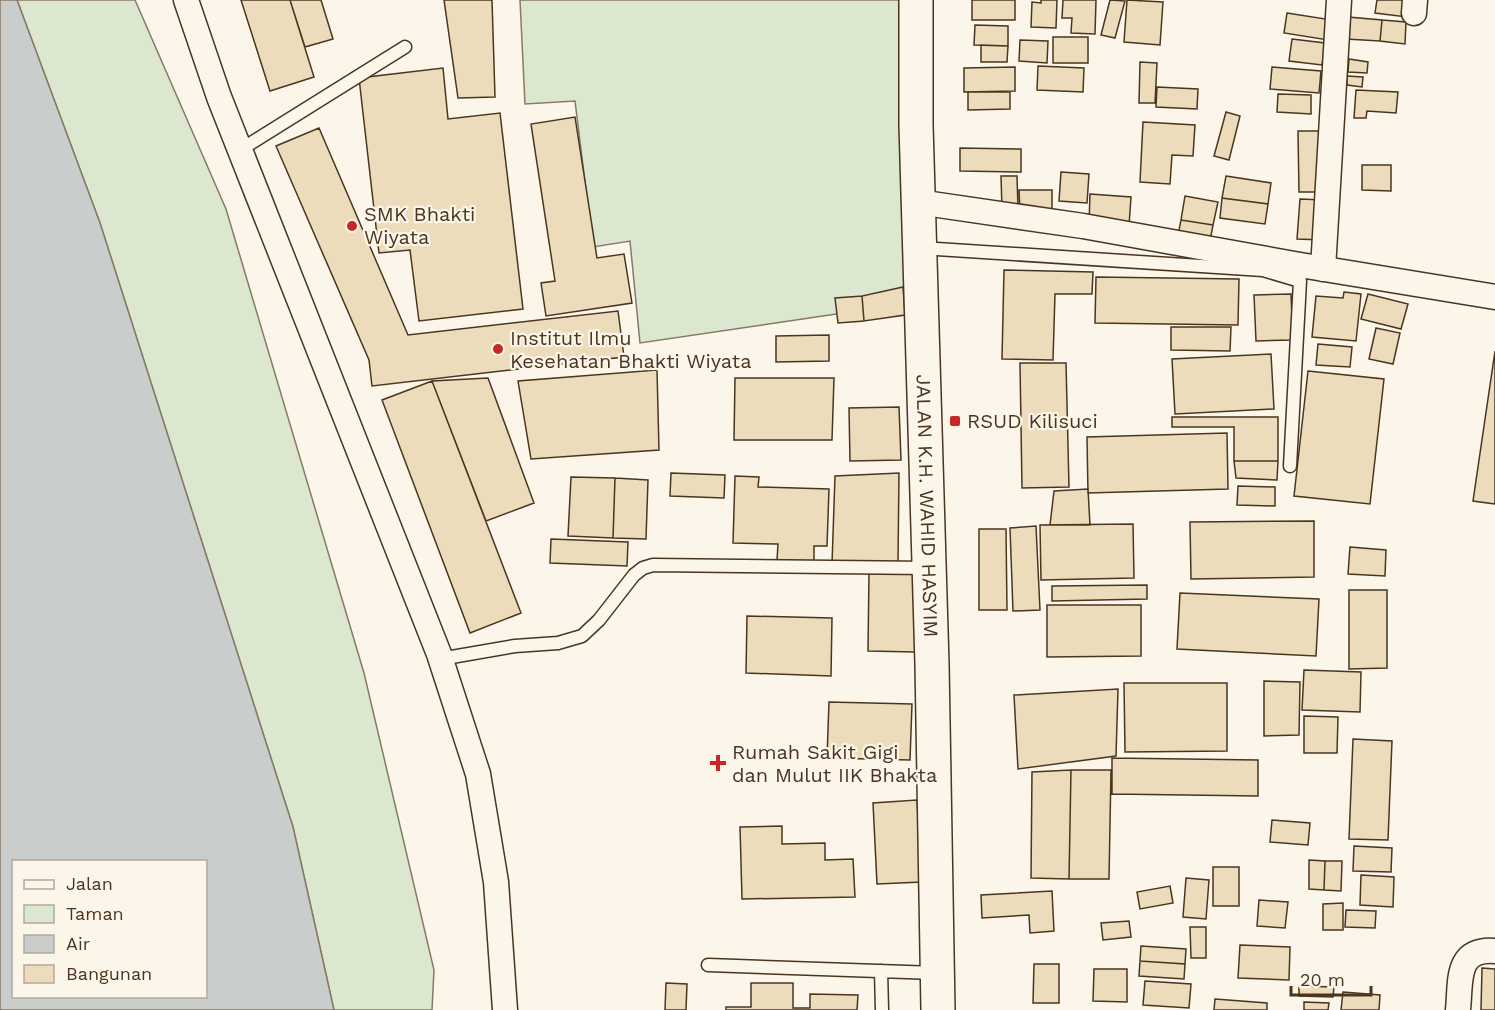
<svg xmlns="http://www.w3.org/2000/svg" width="1495" height="1010" viewBox="0 0 1495 1010" font-family="'Work Sans',sans-serif">
<style>
.green{fill:#dce7d0;stroke:#887966;stroke-width:1.5}
.water{fill:#c9cecd;stroke:#887966;stroke-width:1.5;fill-rule:evenodd}
.building{fill:#ecdcbc;stroke:#4a3520;stroke-width:1.5}
.lines{fill:none;stroke-linecap:round;stroke-linejoin:round}
.service-casing{stroke:#4a3520;stroke-width:15}
.minor-casing{stroke:#4a3520;stroke-width:27}
.secondary-casing{stroke:#4a3520;stroke-width:36}
.service{stroke:#fbf6e9;stroke-width:12}
.minor{stroke:#fbf6e9;stroke-width:24}
.secondary{stroke:#fbf6e9;stroke-width:33}
.poi-dot{fill:#c62828;stroke:#fbf6e9;stroke-width:2}
.labels{text-anchor:middle;dominant-baseline:central;stroke-width:4.5;stroke-linejoin:round;paint-order:stroke}
.poi-label{font-size:20px;fill:#4a3520;stroke:#fbf6e9;text-anchor:start}
.street-label{font-size:20px;fill:#4a3520;stroke:#fbf6e9}
</style>
<rect width="100%" height="100%" fill="#fbf6e9"/>
<path class="green" d="M17 0H135L226 209 364 673 434 970 432 1010H334L293 827 100 223Z
M520 0H917V302L640 343 630 241 593 247 575 101 525 104Z"/>
<path class="water" d="M0 0H17L100 223 293 827 334 1010H0ZM14 862H206V996H14Z"/>
<path class="building" d="M241 0H290L314 77 270 91Z
M290 0H321L333 39 305 47Z
M444 0H492L495 97 458 98Z
M972 0H1015V20H972Z
M1041 0H1057L1056 28 1031 27 1032 2 1041 3Z
M1063 0H1096L1095 34 1071 33 1072 18H1062Z
M1110 0 1125 1 1115 38 1101 35Z
M1127 0 1163 2 1160 45 1124 42Z
M1377 0H1409L1407 17 1375 13Z
M1287 13 1332 20 1328 40 1284 33Z
M1348 17 1382 20 1380 41 1346 39Z
M1382 20 1406 22 1405 44 1380 41Z
M975 25 1008 26V46L974 45Z
M1053 37H1088V63H1053Z
M1292 39 1325 43 1322 65 1289 61Z
M1020 40 1048 41 1047 63 1019 61Z
M981 45 1008 46 1007 62H981Z
M1349 59 1368 62 1367 73 1348 72Z
M1140 62 1157 63 1155 103H1139Z
M1038 66 1084 68 1083 92 1037 90Z
M1015 67V91L964 92V68Z
M1272 67 1321 71 1319 93 1270 89Z
M443 68 448 119 500 113 523 309 419 321 410 250 379 253 359 78Z
M1347 76 1363 77 1362 87 1347 85Z
M1157 87 1198 89 1197 109 1156 107Z
M1356 90 1398 92 1396 113 1367 111 1366 118H1354Z
M968 92H1010V109L968 110Z
M1278 94 1311 95V114L1277 112Z
M1226 112 1240 116 1229 160 1214 156Z
M575 117 597 258 624 254 632 303 546 316 541 283 555 281 531 124Z
M1143 122 1195 125 1193 156 1172 155 1170 184 1140 182Z
M319 128 408 335 618 311 624 357 372 386 369 360 276 146Z
M1298 131H1322V192H1299Z
M960 148 1021 149V172L960 171Z
M1362 165H1391V191L1362 190Z
M1061 172 1089 174 1087 203 1059 201Z
M1001 176H1017L1018 209H1002Z
M1226 176 1271 183 1268 204 1222 198Z
M1019 190H1052V213H1020Z
M1090 194 1131 197 1129 226 1089 224Z
M1185 196 1218 202 1213 225 1181 220Z
M1222 198 1268 204 1265 224 1220 218Z
M1300 199 1324 200 1322 240 1297 239Z
M1181 220 1213 225 1209 246 1177 240Z
M1004 270 1093 272 1092 294H1055L1053 360 1002 359Z
M1096 277 1239 279 1238 325 1095 323Z
M903 287 905 315 864 321 862 296Z
M1344 292 1361 294 1356 341 1312 337 1316 296 1343 298Z
M1291 294 1293 340 1256 341 1254 295Z
M1368 294 1408 304 1401 329 1361 319Z
M862 296 864 321 838 323 835 298Z
M1171 327H1231L1230 351 1171 350Z
M1376 328 1400 333 1393 364 1369 359Z
M829 335V361L776 362V336Z
M1318 344 1352 347 1350 367 1316 365Z
M1495 351V504L1473 501Z
M1271 354 1274 409 1175 414 1172 359Z
M1020 363H1066L1069 487 1022 488Z
M657 370 659 450 531 459 518 381Z
M1308 371 1384 379 1370 504 1294 496Z
M488 378 534 503 486 521 432 381Z
M735 378H834L832 440H734Z
M432 381 521 613 470 633 382 400Z
M899 407 901 460 850 461 849 408Z
M1172 417H1278V461H1234V427H1172Z
M1227 433 1228 489 1088 493 1087 437Z
M1234 461H1278L1277 480 1236 478Z
M671 473 725 475 724 498 670 496Z
M899 473 898 563 832 564 835 476Z
M735 476 759 477 758 487 829 489 827 546H814V561L777 560 778 544 733 543Z
M571 477 615 478 613 538 568 536Z
M615 478 648 480 646 539 613 538Z
M1238 486 1275 487V506L1237 505Z
M1088 489 1090 525H1050L1054 491Z
M1314 521V577L1191 579 1190 522Z
M1133 524 1134 578 1041 580 1040 525Z
M1036 526 1040 610 1013 611 1010 528Z
M979 529H1006L1007 610H979Z
M551 539 628 542 627 566 550 563Z
M1350 547 1386 550 1385 576 1348 574Z
M869 573 916 574 915 652 868 651Z
M1147 585V599L1052 601V586Z
M1349 590H1387V668L1349 669Z
M1180 593 1319 599 1316 656 1177 649Z
M1047 605H1141V656L1047 657Z
M747 616 832 618 831 676 746 673Z
M1304 670 1361 672 1360 712 1302 710Z
M1264 681 1300 682 1299 735 1264 736Z
M1124 683H1227V751L1125 752Z
M1118 689 1116 756 1018 769 1014 695Z
M829 702 912 704 910 760 827 758Z
M1304 716 1338 717 1337 753H1304Z
M1353 739 1392 741 1388 840 1349 839Z
M1112 758 1258 760V796L1112 794Z
M1071 770 1069 879 1031 878 1032 772Z
M1071 770H1111L1109 879H1069Z
M917 800 922 882 877 884 873 803Z
M1272 820 1310 823 1308 845 1270 842Z
M782 826V844L825 843V860L853 859 855 897 742 899 740 827Z
M1354 846 1392 848 1391 872 1353 871Z
M1309 860 1325 861 1324 890 1309 889Z
M1325 861H1342L1341 891 1324 890Z
M1213 867H1239V906H1213Z
M1361 875 1394 877 1393 907 1360 905Z
M1186 878 1209 880 1206 919 1183 917Z
M1170 886 1173 903 1140 909 1137 892Z
M1052 891 1054 931 1030 933 1029 915 982 918 981 895Z
M1259 900 1288 902 1285 928 1257 926Z
M1343 903V930H1323V904Z
M1346 910 1376 911 1375 928 1345 927Z
M1129 921 1131 937 1103 940 1101 923Z
M1190 927H1206V958H1191Z
M1240 945 1290 947 1289 980 1238 978Z
M1141 946 1186 949 1185 964 1140 961Z
M1140 961 1185 964 1184 979 1139 976Z
M1034 964H1059V1003H1033Z
M1482 968 1495 969V1010H1481Z
M1094 969H1127V1002L1093 1001Z
M1145 981 1191 984 1189 1008 1143 1005Z
M666 983 687 984 686 1010H665Z
M751 983H793V1008H810V994L858 995 857 1010H726V1007H751Z
M1299 986 1334 987 1333 997 1299 996Z
M1343 992 1380 995 1379 1010H1341Z
M1215 999 1267 1003V1010H1214Z
M1304 1002 1329 1003 1328 1010H1304Z"/>
<g class="lines">
<g class="service-casing">
<path id="service" d="M240 150 405 47
M921 248 1263 270 1300 281 1290 466
M440 659 515 646 558 643 582 636 599 620 634 575 643 568 653 565 928 568
M708 965 936 973
M881 971 882 1010"/>
</g>
<g class="minor-casing">
<path id="minor" d="M186 0 219 97 439 654 478 774 496 882 505 1010
M1414 13 1415 0
M918 202 1083 226 1300 265 1495 297
M1323 269 1339 0
M1458 1010C1461 981 1455 948 1495 951"/>
</g>
<g class="secondary-casing">
<g id="secondary">
<path id="s1" d="M916 0V125L932 664 938 1010"/>
</g>
</g>
<use href="#service" class="service"/>
<use href="#minor" class="minor"/>
<use href="#secondary" class="secondary"/>
</g>
<g class="poi-dot">
<circle cx="352" cy="226" r="6"/>
<circle cx="498" cy="349" r="6"/>
<rect x="949" y="415" width="12" height="12" rx="3"/>
<path d="M715 754h6v6h6v6h-6v6h-6v-6h-6v-6h6z"/>
</g>
<g class="labels">
<g class="poi-label">
<text x="364" y="214">SMK Bhakti<tspan x="364" dy="23">Wiyata</tspan></text>
<text x="510" y="338">Institut Ilmu<tspan x="510" dy="23">Kesehatan Bhakti Wiyata</tspan></text>
<text x="967" y="421">RSUD Kilisuci</text>
<text x="732" y="752">Rumah Sakit Gigi<tspan x="732" dy="23">dan Mulut IIK Bhakta</tspan></text>
</g>
<g class="street-label">
<text stroke="none"><textPath href="#s1" startOffset="506">JALAN K.H. WAHID HASYIM</textPath></text>
</g>
</g>
<rect x="12" y="860" width="195" height="138" fill="#fbf6e9" stroke="#b4a999" stroke-width="1.5"/>
<rect x="24" y="880" width="30" height="9" fill="#fbf6e9" stroke="#b4a999" stroke-width="1.5"/>
<text x="66" y="890" font-size="18" fill="#4a3520">Jalan</text>
<rect x="24" y="905" width="30" height="18" fill="#dce7d0" stroke="#b4a999" stroke-width="1.5"/>
<text x="66" y="920" font-size="18" fill="#4a3520">Taman</text>
<rect x="24" y="935" width="30" height="18" fill="#c9cecd" stroke="#b4a999" stroke-width="1.5"/>
<text x="66" y="950" font-size="18" fill="#4a3520">Air</text>
<rect x="24" y="965" width="30" height="18" fill="#ecdcbc" stroke="#b4a999" stroke-width="1.5"/>
<text x="66" y="980" font-size="18" fill="#4a3520">Bangunan</text>
<path d="M1291 986v9h80v-9" fill="none" stroke="#4a3520" stroke-width="3"/>
<text x="1300" y="986" font-size="18" fill="#4a3520" stroke="#fbf6e9" stroke-width="4.5" paint-order="stroke">20 m</text>
</svg>
